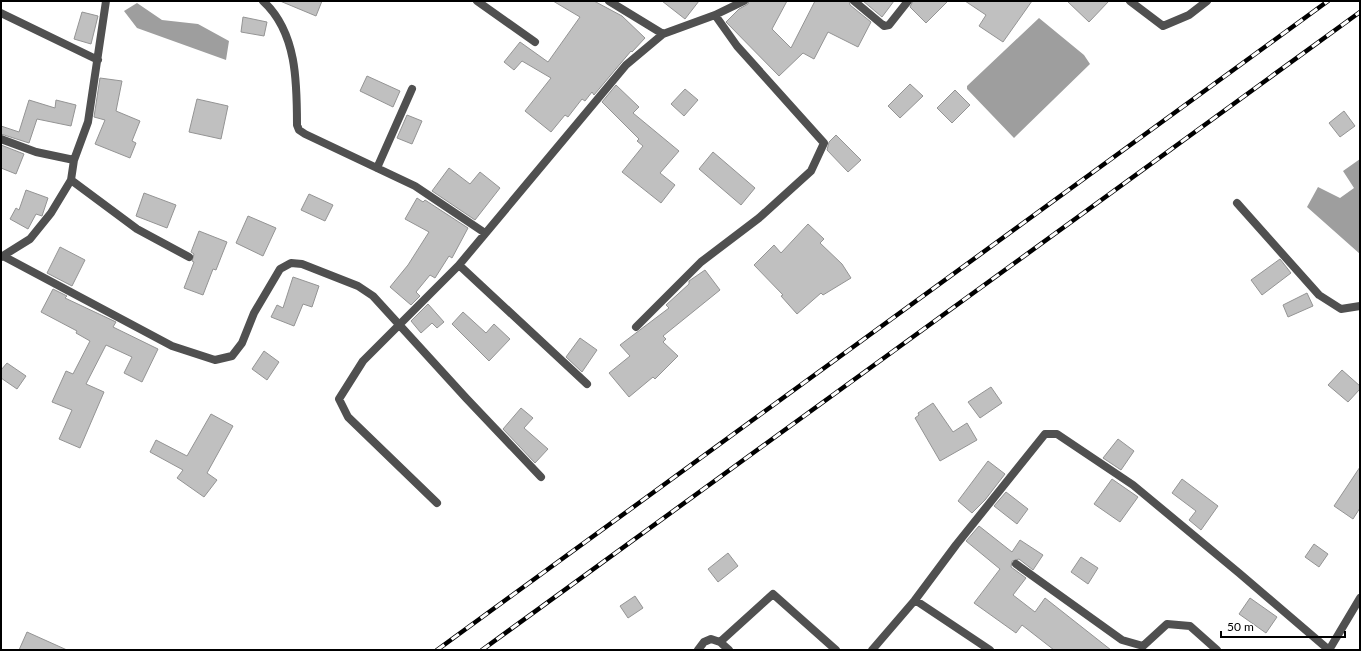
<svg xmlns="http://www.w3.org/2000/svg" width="1361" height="651" viewBox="0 0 1361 651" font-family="Lato,sans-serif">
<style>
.water{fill:#9e9e9e}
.building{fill:#c0c0c0;stroke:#949494}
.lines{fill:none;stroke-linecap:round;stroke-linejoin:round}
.street{stroke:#505050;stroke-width:8}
.rail-casing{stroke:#000;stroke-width:4.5}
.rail{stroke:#fff;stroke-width:3;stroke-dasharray:9;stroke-linecap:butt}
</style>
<rect width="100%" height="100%" fill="#fff"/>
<path class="water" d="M137 3 162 20 198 24 229 41 226 60 137 28 124 11Z
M1039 18 1084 55 1090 64 1014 138 967 89V86Z
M1360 159V254L1307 207 1318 187 1340 198 1354 188 1343 171Z"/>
<path class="building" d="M280 1H322L316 16Z
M553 1H594L622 16 645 38 632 52 631 51 594 95 592 92 585 101 582 99 568 117 565 115 551 132 525 111 551 78 522 61 514 70 504 62 520 42 548 62 580 17Z
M662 1H699L685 19Z
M749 1H787L772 29 791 48 815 1H849L850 5 871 22 858 47 828 32 814 59 803 53 779 76 726 22 739 9 748 4Z
M863 1H894L882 17Z
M913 1H948L926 23 910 7Z
M965 1H1032L1003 42 979 26 986 15Z
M1067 1H1109L1089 22Z
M82 12 98 16 91 44 74 39Z
M243 17 267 22 264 36 241 32Z
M367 76 400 91 393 107 360 91Z
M100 78 122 81 116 111 140 121 132 141 136 143 130 158 95 144 105 120 94 117Z
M910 84 923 96 900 118 888 106Z
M616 85 639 107 633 113 679 151 660 173 675 185 661 203 622 172 643 146 637 141 639 139 602 102Z
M685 89 698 100 684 116 671 104Z
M955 90 970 105 952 123 937 108Z
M197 99 228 106 221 139 189 132Z
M29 100 55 108 56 100 76 105 71 126 37 119 29 143 1 134V126L19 132Z
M1344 111 1355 126 1340 137 1329 123Z
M407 115 422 121 412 144 397 138Z
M836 135 861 160 848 172 827 150 829 142Z
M1 145 24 154 16 174 1 168Z
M713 152 755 188 741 205 699 169Z
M449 168 470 184 480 172 500 188 475 220 432 191Z
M26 190 48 198 42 216 36 214 28 229 10 219 16 208 19 210Z
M144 193 176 205 167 228 136 216Z
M309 194 333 205 325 221 301 210Z
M417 198 423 202 425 200 468 228 452 258 449 256 435 278 430 275 416 292 420 296 411 305 390 287 408 265 429 232 405 219Z
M248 216 276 228 263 256 236 243Z
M808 224 824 239 820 243 842 264 851 278 823 295 821 293 797 314 781 296 783 295 754 265 774 245 781 253Z
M199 231 227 242 216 270 213 269 203 295 184 288 194 262 192 261 194 254 191 252Z
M60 247 85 260 72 286 47 273Z
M1280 259 1291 273 1262 295 1251 280Z
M705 270 720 290 663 336 666 339 663 342 678 356 655 379 653 377 629 397 609 373 630 356 620 345 669 308 666 305 689 284V281Z
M293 277 319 286 312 307 303 304 294 326 271 317 277 305 283 308Z
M53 289 67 296 65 298 116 322 113 327 158 349 142 382 124 373 132 357 106 345 86 384 104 392 80 448 59 439 72 410 52 402 66 371 73 374 90 341 76 333 77 331 41 312Z
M1307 293 1313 306 1288 317 1283 305Z
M428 304 444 322 437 328 432 323 421 333 411 321Z
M463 312 486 333 494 324 510 339 489 361 452 324Z
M580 338 597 350 582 372 566 357Z
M264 351 279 362 267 380 252 369Z
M7 363 26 376 17 389 1 378V370Z
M1342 370 1360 386V389L1348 402 1328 385Z
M991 387 1002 403 980 418 968 402Z
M933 403 953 432 967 423 977 440 940 461 915 418 919 415 918 413Z
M521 408 533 418 524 428 548 449 535 463 503 429Z
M211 414 233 426 207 473 217 480 204 497 177 478 183 470 150 452 156 440 187 456Z
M1118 439 1134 451 1121 470 1103 458Z
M988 461 1005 474 985 500 972 513 958 501Z
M1360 467V508L1353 519 1334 506Z
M1112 479 1138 497 1120 522 1094 504Z
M1182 479 1218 506 1201 530 1189 520 1196 511 1172 493Z
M1006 492 1028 509 1017 524 994 506Z
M979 526 1012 552 1020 540 1043 555 1033 570 1019 559 1012 561 1011 567 1026 578 1013 595 1035 612 1045 598 1111 650H1054L1022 625 1016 633 974 603 1000 569 966 541Z
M1314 544 1328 554 1319 567 1305 557Z
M728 553 738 566 718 582 708 569Z
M1081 557 1098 568 1088 584 1071 572Z
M635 596 643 608 628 618 620 606Z
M1250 598 1277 617 1266 633 1239 614Z
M27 632 67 650H19Z"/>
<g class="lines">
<path class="street" d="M263 1C297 32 297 83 297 125L299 130 305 134 415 186 485 233
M477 1 535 42
M609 1 663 34
M854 1 884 26 889 25 908 1
M1130 1 1163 26 1189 15 1207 1
M1 13 98 60
M1 139 36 152 74 160
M377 168 412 89
M71 180 137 229 189 257
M1237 203 1319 295 1341 309 1360 306
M3 256 172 346 215 360 232 356 242 343 254 313 280 269 291 263 302 264 358 286 373 296 466 398 541 477
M1 257 30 239 51 213 71 180 74 160 88 122 106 1
M459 265 587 384
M636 327 701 262 759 218 811 171 824 143 737 46 715 15
M437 503 348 417 339 399 363 361 459 265 626 65 663 34 715 15 744 1
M1016 564 1122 640 1143 646 1167 624 1190 626 1217 650
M915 600 956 545 1045 434H1057L1133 485 1239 573 1329 650
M720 642 773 594 836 650
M698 650 704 642 711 639 720 642 729 650
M872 650 915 600 990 650
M1329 650 1360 598"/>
<g class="rail-casing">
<path id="rail" d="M437 650 1328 1
M482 650 1360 12"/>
</g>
<use href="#rail" class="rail"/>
</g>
<rect width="1361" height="651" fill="none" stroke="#000000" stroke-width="4"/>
<path d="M1221 631v6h124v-6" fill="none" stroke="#000000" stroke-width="2"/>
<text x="1227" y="631" font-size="12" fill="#000000" stroke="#ffffff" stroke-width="3" paint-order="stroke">50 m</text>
</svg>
